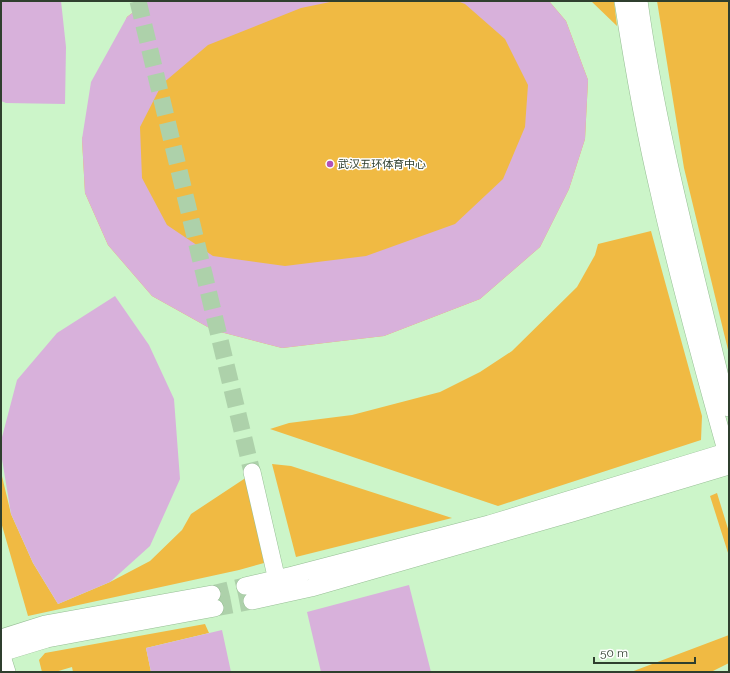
<svg xmlns="http://www.w3.org/2000/svg" width="730" height="673" viewBox="0 0 730 673" font-family="Raleway,'Noto Sans SC',sans-serif">
<style>
.green{fill:#f0ba43}
.building{fill:#d8b1db}
.lines{fill:none;stroke-linecap:round;stroke-linejoin:round}
.minor-tunnel{stroke:#add1aa;stroke-width:17;stroke-dasharray:17 8;stroke-linecap:butt}
.minor-casing{stroke:#97be95;stroke-width:18}
.minor{stroke:#fff;stroke-width:17}
.poi-dot{fill:#b051ba;stroke:#fff;stroke-width:1.5}
.labels{text-anchor:middle;dominant-baseline:central;stroke-width:3;stroke-linejoin:round;paint-order:stroke}
.poi-label{font-size:11px;fill:#2f3f2e;stroke:#fff;text-anchor:start}
</style>
<rect width="100%" height="100%" fill="#ccf5c9"/>
<path class="green" d="M148 1H549L566 21 588 80 585 139 569 189 540 247 480 299 384 336 282 348 213 330 152 296 108 245 85 193 82 139 127 17Z
M591 1H614L617 26Z
M657 1H729V354L684 168Z
M651 231 702 416 701 440 498 506 270 429 289 423 352 415 440 392 480 372 512 351 577 287 595 255 598 244Z
M272 464 291 466 452 518 296 557Z
M1 472 11 514 33 563 58 604 110 582 150 561 182 530 191 514 247 477 264 563 239 570 28 616 1 522Z
M717 493 729 532V556L710 496Z
M205 624 209 633 146 648 151 672H73L72 667 55 672H42L39 660 45 653Z
M729 635V663L711 672H631Z"/>
<path class="building" d="M1 1H61L66 47 65 104 6 103 1 101Z
M148 1H335L301 8 208 45 162 84 140 127 142 178 167 225 213 256 285 266 366 256 455 224 503 179 525 127 528 85 505 39 465 4 457 1H549L566 21 588 80 585 139 569 189 540 247 480 299 384 336 282 348 213 330 152 296 108 245 85 193 82 139 91 82 127 17Z
M115 296 149 345 174 399 180 479 150 546 110 582 58 604 33 563 11 514 1 453V441L17 380 57 333Z
M409 585 431 672H321L307 612Z
M222 630 231 672H151L146 648Z"/>
<g class="lines">
<path class="minor-tunnel" d="M138 1 252 472
M212 594 245 586
M215 608 252 601"/>
<g class="minor-casing">
<path id="minor" d="M623 1C633 65 644 129 659 192 679 282 704 372 729 461
M639 1C657 130 691 255 721 381L729 408
M252 472 279 589
M245 586 293 575 489 524 729 451
M252 601 311 588 572 513 729 466
M1 638 45 624 212 594
M1 653 47 639 215 608
M1 653 7 672"/>
</g>
<use href="#minor" class="minor"/>
</g>
<circle class="poi-dot" cx="330" cy="164" r="4"/>
<g class="labels">
<g class="poi-label">
<text x="338" y="164">武汉五环体育中心</text>
</g>
</g>
<rect width="730" height="673" fill="none" stroke="#2f3f2e" stroke-width="4"/>
<path d="M594 657v6h101v-6" fill="none" stroke="#2f3f2e" stroke-width="2"/>
<text x="600" y="657" font-size="12" fill="#2f3f2e" stroke="#ffffff" stroke-width="3" paint-order="stroke">50 m</text>
</svg>
